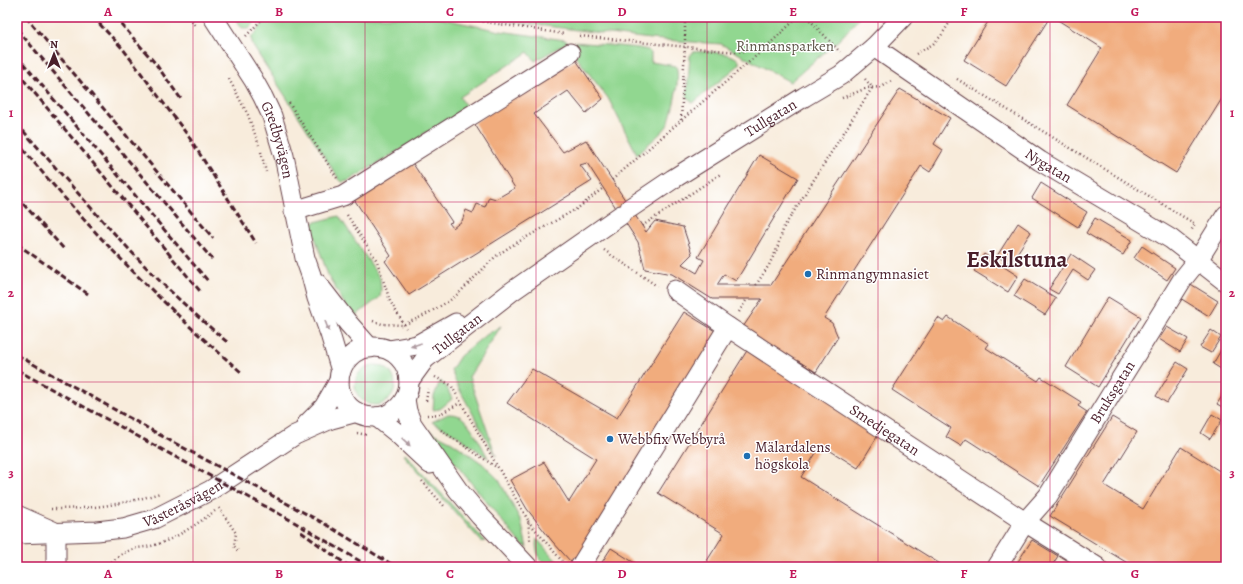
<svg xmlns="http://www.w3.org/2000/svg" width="1243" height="584" viewBox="0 0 1243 584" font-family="Alegreya,serif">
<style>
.green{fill:#91d790;stroke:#6e7b5e}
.building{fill:#f1ac7d}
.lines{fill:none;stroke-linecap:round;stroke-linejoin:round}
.minor-casing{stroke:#643e46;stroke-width:21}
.path{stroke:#643e46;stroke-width:2.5;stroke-dasharray:1 3;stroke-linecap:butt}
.minor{stroke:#fff;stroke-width:19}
.rail{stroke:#4a1f2b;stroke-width:3;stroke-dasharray:6 3;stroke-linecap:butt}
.oneway{fill:#ae9aa0}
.grid{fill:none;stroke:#c2185b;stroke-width:1;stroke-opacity:0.55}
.poi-dot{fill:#1f6fb2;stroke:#fff;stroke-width:1.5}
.labels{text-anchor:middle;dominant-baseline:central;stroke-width:3;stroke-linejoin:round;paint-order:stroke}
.park-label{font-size:15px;fill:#5f5649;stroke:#fff}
.street-label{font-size:15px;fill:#4a1f2b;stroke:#fff}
.poi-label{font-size:15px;fill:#4a1f2b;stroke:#fff;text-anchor:start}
.town-label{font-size:23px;font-weight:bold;fill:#4a1f2b;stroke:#fff}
.neatline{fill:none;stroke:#c2185b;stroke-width:1.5}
.grid-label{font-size:13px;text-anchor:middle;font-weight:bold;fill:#c2185b}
</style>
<rect width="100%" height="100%" fill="#fff"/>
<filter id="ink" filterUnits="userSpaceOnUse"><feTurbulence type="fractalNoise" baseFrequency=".025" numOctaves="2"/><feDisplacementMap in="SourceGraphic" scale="8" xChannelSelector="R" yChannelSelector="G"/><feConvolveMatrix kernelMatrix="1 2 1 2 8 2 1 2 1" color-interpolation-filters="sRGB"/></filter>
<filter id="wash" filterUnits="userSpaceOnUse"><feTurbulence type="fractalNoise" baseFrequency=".012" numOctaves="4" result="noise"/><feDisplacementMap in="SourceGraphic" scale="16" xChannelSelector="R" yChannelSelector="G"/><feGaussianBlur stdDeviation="0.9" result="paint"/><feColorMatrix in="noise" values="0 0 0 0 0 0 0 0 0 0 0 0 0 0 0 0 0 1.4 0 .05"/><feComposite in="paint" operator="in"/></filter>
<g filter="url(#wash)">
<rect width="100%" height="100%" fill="#f8ecdc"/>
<path class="green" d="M235 17H259L249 28H242Z
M269 17H434L500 31 565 40 568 42 535 61 528 52 460 97 468 110 429 133 426 132 423 134 420 138 348 181 342 182 339 179 253 46 251 38Z
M486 17H860L840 39 790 82 721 44 650 39 521 23Z
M575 42 639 48 648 50 651 53V62L676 66C681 78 672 115 667 126 663 132 644 148 637 154L608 98 576 57 574 44Z
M693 52C703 51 734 52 739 61V65L693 103 688 99 687 93 690 56Z
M339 216 380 278 381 290 380 297 354 317H352L328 275 311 226 312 224 315 222Z
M501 326 469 377 496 456 457 385 451 370 460 356 483 337Z
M355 385a20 20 0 1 1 40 0a20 20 0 1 1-40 0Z
M440 381 446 386 452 399 440 409 433 410 434 396Z
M448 414C450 414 454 414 457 415 469 418 482 447 488 458L455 434 432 422Z
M428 430 452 442 483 464 499 480 521 521 527 548 520 543Z
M405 454 485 541 482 542 403 455Z
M537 539 552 556 563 567H546C540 560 534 549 537 539Z"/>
<g id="blocks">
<path class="building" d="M991 17H1050L1006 86 964 60Z
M1053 17H1226V92L1176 173 1067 105 1102 48Z
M576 60 603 99 586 113 568 91 534 114 563 152 586 140 646 232 655 221 683 227 692 254 682 264 697 273 704 260 698 257 759 155 798 178 736 281 724 274 717 285H771L900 89 950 118 934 144 943 150 930 172 921 166 824 318 832 323 838 337 816 372 798 361 796 364 741 330 762 299H712L672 274 645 269 638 242 587 163 580 165 592 181 409 295 385 261 391 256 352 196 409 158 452 222 449 223 453 228 462 221 466 210 473 213 477 204 485 207 489 197 496 199 515 188 474 123 519 93Z
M1041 183 1087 212 1078 227 1032 198Z
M1095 218 1132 240 1123 255 1086 233Z
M1018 223 1031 232 1010 264 997 256Z
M1142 246 1175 268 1167 280 1134 258Z
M984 254 1018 276 1008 292 974 271Z
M1071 254 1095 270 1088 280 1073 270 1058 294 1049 289Z
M1025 279 1056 298 1045 315 1014 296Z
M1189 283 1218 301 1209 316 1180 298Z
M1108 297 1141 317 1098 387 1066 367Z
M684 312 720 334 580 561 571 562 552 541 527 509 510 480 544 462 569 502 596 459 507 403 532 369 617 418Z
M948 317 989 344 986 348 1038 381 1041 377 1081 402 1078 406 1087 412 1039 486 966 439 961 446 946 437 951 428 892 390 938 318 944 322Z
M1167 327 1188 339 1180 352 1159 339Z
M1211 330 1221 337 1211 353 1200 347Z
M748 349 880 432 858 468 821 445 801 477 945 567H703L724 534 658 493Z
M1221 350 1226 353V372L1213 364Z
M1177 362 1188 369 1167 403 1156 396Z
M1226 390V409L1217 404Z
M1212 414 1222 420 1210 439 1201 433Z
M1112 417 1137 432 1104 485 1143 509 1181 447 1226 475V567H1134L1050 516Z
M1032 540 1058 556 1051 567 1015 566Z
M611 548 641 567H599Z"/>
</g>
</g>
<g filter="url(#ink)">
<use href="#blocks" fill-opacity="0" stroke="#643e46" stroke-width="1"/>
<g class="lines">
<g class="minor-casing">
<g id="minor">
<path id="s1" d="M213 17 253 79 263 97 272 116 284 156 305 258 311 275 317 298 330 334 341 371"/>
<path id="s2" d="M874 47 1040 161 1171 239 1226 282"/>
<path id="s3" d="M630 208 673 179 804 97 841 75 874 47 903 17"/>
<path d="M294 211 343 196 570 53"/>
<path d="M317 283 348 323 370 348"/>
<path id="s4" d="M675 290 728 327 1025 522 1097 567"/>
<circle cx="374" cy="382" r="35"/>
<path d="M389 350 417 345 456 323"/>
<path id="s5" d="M409 381 425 359 511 292 621 215"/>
<path d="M405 399 407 411 412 424 458 490 480 516 528 567"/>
<path d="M377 417 397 433 430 464"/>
<path d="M306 425 324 407 339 381"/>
<path d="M17 515 53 531"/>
<path id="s6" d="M17 534 97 531 123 528 154 519 211 490 295 435 331 419 357 412"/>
<path d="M56 567V533"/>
<path d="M580 567 728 327"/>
<path id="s7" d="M997 567 1025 522 1048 496 1182 280 1198 260 1226 215"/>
</g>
</g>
<path class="path" d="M190 17 195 26
M459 17 492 23 565 34
M807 17 840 52
M246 36 264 17
M580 36 736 52 764 49
M916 54 933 44 941 36 953 17
M229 79 248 115 259 145
M865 79 872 87
M957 79 1195 224 1191 231
M842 98 867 88 882 87 891 81
M289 103 337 178
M681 120 685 47V17
M261 152 266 172
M612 180 764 49 798 17
M347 215 377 261 390 301 406 328
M642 226 722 173
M604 250 657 286
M756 285 769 265 776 251 784 227 872 88
M739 312 747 299
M373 321 382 324 403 325 423 316 449 301 459 293 496 256 511 246 578 208 603 188
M435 377 451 385 528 520 530 540
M426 401 428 389
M427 415 440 414 460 403
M441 430 496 467
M357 433 367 435
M422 481 445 507
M219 508 236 533 234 546 238 551
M51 509C90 509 123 505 160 493
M528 521 562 561
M105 567C115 559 124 551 137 548 143 547 149 547 155 545 176 539 198 523 215 511"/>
<use href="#minor" class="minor"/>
<path class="rail" d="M26 17 213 238
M93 17 123 49 189 137 256 243
M115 17 155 63 181 99
M17 29 212 259
M17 56 195 266 208 281
M17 72 200 291
M17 124C54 165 89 207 127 247 158 281 192 312 227 342
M17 142C67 203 121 262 179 316 199 336 221 354 242 373
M17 197 64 249
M17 244 88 294
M17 355 169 440 325 524 396 567
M17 370 294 522 370 567
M301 532 350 567"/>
</g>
<defs><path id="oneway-solid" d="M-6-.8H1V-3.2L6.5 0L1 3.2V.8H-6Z"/></defs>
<g class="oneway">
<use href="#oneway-solid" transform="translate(327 326) rotate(69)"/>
<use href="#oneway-solid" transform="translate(416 345) rotate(161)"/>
<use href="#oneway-solid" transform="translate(406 442) rotate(43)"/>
</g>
</g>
<path class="grid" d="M193 17V567M365 17V567M536 17V567M707 17V567M878 17V567M1050 17V567M17 202H1226M17 382H1226"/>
<g class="poi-dot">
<circle cx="808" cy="274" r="4"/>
<circle cx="610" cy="439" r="4"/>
<circle cx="747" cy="456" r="4"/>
</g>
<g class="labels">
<g class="park-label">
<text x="785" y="46">Rinmansparken</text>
</g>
<g class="street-label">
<text stroke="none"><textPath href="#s3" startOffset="167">Tullgatan</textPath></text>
<text stroke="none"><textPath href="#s1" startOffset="140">Gredbyvägen</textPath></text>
<text stroke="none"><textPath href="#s2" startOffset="211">Nygatan</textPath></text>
<text stroke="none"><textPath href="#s5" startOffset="68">Tullgatan</textPath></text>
<text stroke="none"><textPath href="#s7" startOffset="210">Bruksgatan</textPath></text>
<text stroke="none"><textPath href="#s4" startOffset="252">Smedjegatan</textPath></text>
<text stroke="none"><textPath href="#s6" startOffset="171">Västeråsvägen</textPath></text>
</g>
<g class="poi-label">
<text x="816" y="274">Rinmangymnasiet</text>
<text x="618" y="439">Webbfix Webbyrå</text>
<text x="755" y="447">Mälardalens<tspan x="755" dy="17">högskola</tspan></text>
</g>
<g class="town-label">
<text x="1017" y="259">Eskilstuna</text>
</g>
</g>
<rect width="1243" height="584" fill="none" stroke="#fff" stroke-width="44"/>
<g transform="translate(54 54)" stroke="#ffffff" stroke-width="3" paint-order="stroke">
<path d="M0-3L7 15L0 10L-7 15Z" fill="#4a1f2b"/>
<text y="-6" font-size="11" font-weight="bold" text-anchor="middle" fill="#4a1f2b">N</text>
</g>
<rect x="22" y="22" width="1199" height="540" class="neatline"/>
<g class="grid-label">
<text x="108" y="16">A</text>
<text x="279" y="16">B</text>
<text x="450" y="16">C</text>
<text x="622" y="16">D</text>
<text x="793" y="16">E</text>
<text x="964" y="16">F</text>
<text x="1135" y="16">G</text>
<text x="11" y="117">1</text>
<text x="1232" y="117">1</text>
<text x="11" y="297">2</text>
<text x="1232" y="297">2</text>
<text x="11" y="477">3</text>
<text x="1232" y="477">3</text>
<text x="108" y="578">A</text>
<text x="279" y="578">B</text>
<text x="450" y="578">C</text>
<text x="622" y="578">D</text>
<text x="793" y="578">E</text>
<text x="964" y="578">F</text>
<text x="1135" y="578">G</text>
</g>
</svg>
